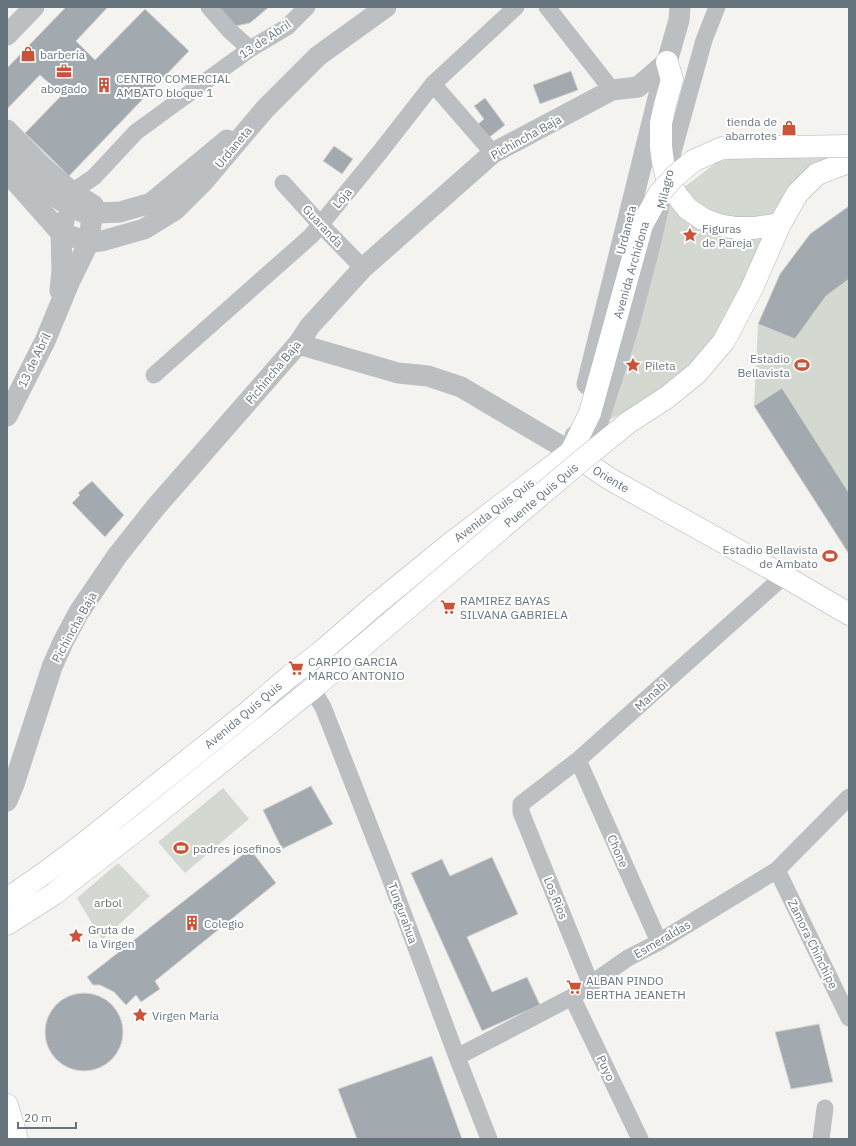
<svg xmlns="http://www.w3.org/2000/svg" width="856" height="1146" viewBox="0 0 856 1146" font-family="'IBM Plex Sans',sans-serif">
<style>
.green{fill:#d3d8d0}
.building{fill:#a3aaaf;stroke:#d5d5d3}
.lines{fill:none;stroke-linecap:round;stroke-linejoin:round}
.secondary-casing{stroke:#aeb3b6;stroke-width:23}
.primary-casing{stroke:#afb3b6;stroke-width:23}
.minor{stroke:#bbbfc2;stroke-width:17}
.tertiary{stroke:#bbbfc2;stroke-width:21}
.secondary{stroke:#fff;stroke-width:22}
.primary{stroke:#fff;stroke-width:22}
.primary-bridge-casing{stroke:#afb3b6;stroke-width:23;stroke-linecap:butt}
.tertiary-bridge{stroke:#bbbfc2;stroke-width:21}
.primary-bridge{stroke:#fff;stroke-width:22}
.labels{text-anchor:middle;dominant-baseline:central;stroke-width:4;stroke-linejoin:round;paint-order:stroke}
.street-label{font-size:12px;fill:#66747e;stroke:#fff}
.poi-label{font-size:12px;fill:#66747e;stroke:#fff;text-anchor:start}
.park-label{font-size:12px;fill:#697664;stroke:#fff}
</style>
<rect width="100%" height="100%" fill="#f4f3f0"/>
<path class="green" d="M757 152 849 155 793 184 721 335 661 392 593 429 666 201 717 162Z
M849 206V554L754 406 758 324 780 274 810 234Z
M223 788 249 819 185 873 158 842Z
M118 863 150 896 102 940 77 898Z"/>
<path class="building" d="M66 7H108L76 41 95 60 145 9 189 51 69 176 25 133 62 95 40 75 7 109V68Z
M205 7H269L250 23 236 26Z
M571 71 578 90 540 104 533 85Z
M485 98 505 125 487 139 477 125 484 119 474 106Z
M334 146 353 159 342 174 323 161Z
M849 206V279L826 296 795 339 758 324 780 274 810 234Z
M782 388 849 493V554L754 406Z
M92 481 124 515 105 537 72 503 80 495 78 493Z
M311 786 333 824 282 849 263 810Z
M250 849 276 883 155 981 160 989 141 1002 136 995 126 1005 114 992 100 985H93L87 977Z
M492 857 518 914 467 937 492 992 527 977 540 1005 482 1031 411 873 442 859 450 876Z
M45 1032a39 39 0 1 1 78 0a39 39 0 1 1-78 0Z
M819 1024 833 1082 791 1089 775 1032Z
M432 1056 462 1139H357L338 1089Z"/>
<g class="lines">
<g class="secondary-casing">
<path id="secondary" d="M571 452 608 478 784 576 849 614
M7 1105 17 1139"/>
</g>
<g class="primary-casing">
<path id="primary" d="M667 62 672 80 665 105 661 123V147L663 162 667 179 679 198 688 209 703 219 719 225 736 228H754L780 224
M752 288 780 224 797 194 817 174 846 163H849
M7 899 46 872 82 845 248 712 290 676 321 652 374 606 450 544 571 452 590 413
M7 924 54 894 139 828 312 689"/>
</g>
<path class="minor" d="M209 7 229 30 250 49
M547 7 612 90
M433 84 493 153
M283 183 320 224 363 268
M72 192 94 177 136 132 250 49 287 27 307 7
M154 375 311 236 380 152 433 84 516 7
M589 457 630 329 652 245 673 152 704 40 717 7
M312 689 323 707 390 878 457 1057 489 1139
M578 760 659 942
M777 870 849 1018
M591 985 521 812V804L578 760 784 576
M572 997 640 1139
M457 1057 572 997 628 958 659 942 777 870 849 797
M821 1139 825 1108"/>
<path class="tertiary" d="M7 35 34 7
M7 130 43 167 72 192 93 205 89 242 69 283 45 341 7 416
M7 172 61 233 89 242 102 241 144 229 175 210 204 181 265 109 318 56 386 7
M99 213 120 212 151 203 227 140
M60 291 62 270 61 233 64 221
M298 344 398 373 428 376 461 387 571 452 575 436
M587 384 667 62 679 20 680 7
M7 801 14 784 52 667 63 642 79 612 117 556 155 508 298 344 310 326 363 268 493 153 612 90 638 87 667 62"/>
<use href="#secondary" class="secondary"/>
<use href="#primary" class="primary"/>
<g class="primary-bridge-casing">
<path id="primary-bridge" d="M590 413 642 225 659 194 674 177 693 161 722 148 849 146
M312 689 576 465 629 422 666 398 697 373 724 341 752 288"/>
</g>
<path class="tertiary-bridge" d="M7 152 32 181 71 207 82 212 99 213"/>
<use href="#primary-bridge" class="primary-bridge"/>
</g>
<defs>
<g id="shop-bare" transform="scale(1.2)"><path d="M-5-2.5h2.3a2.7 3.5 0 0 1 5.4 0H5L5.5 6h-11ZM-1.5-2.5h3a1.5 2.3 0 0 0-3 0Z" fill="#cc5337" stroke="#fff" stroke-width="2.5" paint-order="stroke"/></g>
<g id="office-bare" transform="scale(1.2)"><path d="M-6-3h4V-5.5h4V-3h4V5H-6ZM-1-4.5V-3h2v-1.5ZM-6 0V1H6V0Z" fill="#cc5337" stroke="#fff" stroke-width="2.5" paint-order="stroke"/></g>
<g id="building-bare" transform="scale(1.2)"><path d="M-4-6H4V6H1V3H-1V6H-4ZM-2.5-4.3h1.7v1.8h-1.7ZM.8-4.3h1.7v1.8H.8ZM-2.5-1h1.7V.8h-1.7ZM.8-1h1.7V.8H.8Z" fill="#cc5337" stroke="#fff" stroke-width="2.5" paint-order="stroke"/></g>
<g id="sight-bare" transform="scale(1.2)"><path d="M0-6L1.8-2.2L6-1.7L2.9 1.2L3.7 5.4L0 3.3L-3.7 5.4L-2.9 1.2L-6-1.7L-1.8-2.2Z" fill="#cc5337" stroke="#fff" stroke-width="2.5" paint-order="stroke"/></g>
<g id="stadium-bare" transform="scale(1.2)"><path d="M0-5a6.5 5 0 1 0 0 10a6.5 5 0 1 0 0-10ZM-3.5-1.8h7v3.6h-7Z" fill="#cc5337" stroke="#fff" stroke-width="2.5" paint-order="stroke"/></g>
<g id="supermarket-bare" transform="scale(1.2)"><path d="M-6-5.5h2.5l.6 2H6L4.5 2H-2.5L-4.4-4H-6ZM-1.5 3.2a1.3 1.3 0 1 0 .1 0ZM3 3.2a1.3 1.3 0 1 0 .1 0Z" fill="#cc5337" stroke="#fff" stroke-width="2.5" paint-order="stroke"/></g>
</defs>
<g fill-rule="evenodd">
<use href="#shop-bare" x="28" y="54"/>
<use href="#office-bare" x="64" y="71"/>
<use href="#building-bare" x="104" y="85"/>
<use href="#shop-bare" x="789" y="128"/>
<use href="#sight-bare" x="690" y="235"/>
<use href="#sight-bare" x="633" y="365"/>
<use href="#stadium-bare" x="802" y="365"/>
<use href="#stadium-bare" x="830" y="556"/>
<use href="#supermarket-bare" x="448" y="607"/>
<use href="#supermarket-bare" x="296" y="668"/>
<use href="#stadium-bare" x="181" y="848"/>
<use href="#building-bare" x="192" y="923"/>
<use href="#sight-bare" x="76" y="936"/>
<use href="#supermarket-bare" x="574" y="987"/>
<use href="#sight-bare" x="140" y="1015"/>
</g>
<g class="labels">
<g class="street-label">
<text transform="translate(265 39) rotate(-34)">13 de Abril</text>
<text transform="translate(526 137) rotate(-29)">Pichincha Baja</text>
<text transform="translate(233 147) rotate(-50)">Urdaneta</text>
<text transform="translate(665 189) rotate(-77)">Milagro</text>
<text transform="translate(342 198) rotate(-50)">Loja</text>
<text transform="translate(323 226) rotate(47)">Guaranda</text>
<text transform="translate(626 230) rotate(-76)">Urdaneta</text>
<text transform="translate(631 270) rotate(-74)">Avenida Archidona</text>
<text transform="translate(34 360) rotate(-64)">13 de Abril</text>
<text transform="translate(273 372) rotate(-50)">Pichincha Baja</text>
<text transform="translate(611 479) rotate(31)">Oriente</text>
<text transform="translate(541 495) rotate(-40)">Puente Quis Quis</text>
<text transform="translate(494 510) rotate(-37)">Avenida Quis Quis</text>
<text transform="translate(74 627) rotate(-61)">Pichincha Baja</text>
<text transform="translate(651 695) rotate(-42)">Manabi</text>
<text transform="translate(243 715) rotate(-40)">Avenida Quis Quis</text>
<text transform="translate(618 851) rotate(66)">Chone</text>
<text transform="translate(556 898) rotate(68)">Los Rios</text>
<text transform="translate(403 913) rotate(70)">Tungurahua</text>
<text transform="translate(662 939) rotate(-30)">Esmeraldas</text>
<text transform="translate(813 944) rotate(64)">Zamora Chinchipe</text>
<text transform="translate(606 1068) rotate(65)">Puyo</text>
</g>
<g class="poi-label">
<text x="40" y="54">barbería</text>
<text x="116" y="78">CENTRO COMERCIAL<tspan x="116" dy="14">AMBATO bloque 1</tspan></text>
<text x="64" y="88" text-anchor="middle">abogado</text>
<text x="777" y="121" text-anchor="end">tienda de<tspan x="777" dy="14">abarrotes</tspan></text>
<text x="702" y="228">Figuras<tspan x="702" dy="14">de Pareja</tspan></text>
<text x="790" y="358" text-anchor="end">Estadio<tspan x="790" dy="14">Bellavista</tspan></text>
<text x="645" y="365">Pileta</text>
<text x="818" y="549" text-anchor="end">Estadio Bellavista<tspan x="818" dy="14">de Ambato</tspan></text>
<text x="460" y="600">RAMIREZ BAYAS<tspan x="460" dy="14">SILVANA GABRIELA</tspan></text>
<text x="308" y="661">CARPIO GARCIA<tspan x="308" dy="14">MARCO ANTONIO</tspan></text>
<text x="193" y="848">padres josefinos</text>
<text x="204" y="923">Colegio</text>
<text x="88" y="929">Gruta de<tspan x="88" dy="14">la Virgen</tspan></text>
<text x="586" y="980">ALBAN PINDO<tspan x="586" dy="14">BERTHA JEANETH</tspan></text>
<text x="152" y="1015">Virgen María</text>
</g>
<g class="park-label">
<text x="108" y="902">arbol</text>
</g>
</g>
<rect width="856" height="1146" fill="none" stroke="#66747e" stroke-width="16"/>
<path d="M18 1122v6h58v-6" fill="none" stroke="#66747e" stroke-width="2"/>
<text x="24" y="1122" font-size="12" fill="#66747e" stroke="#ffffff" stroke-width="3" paint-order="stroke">20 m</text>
</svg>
